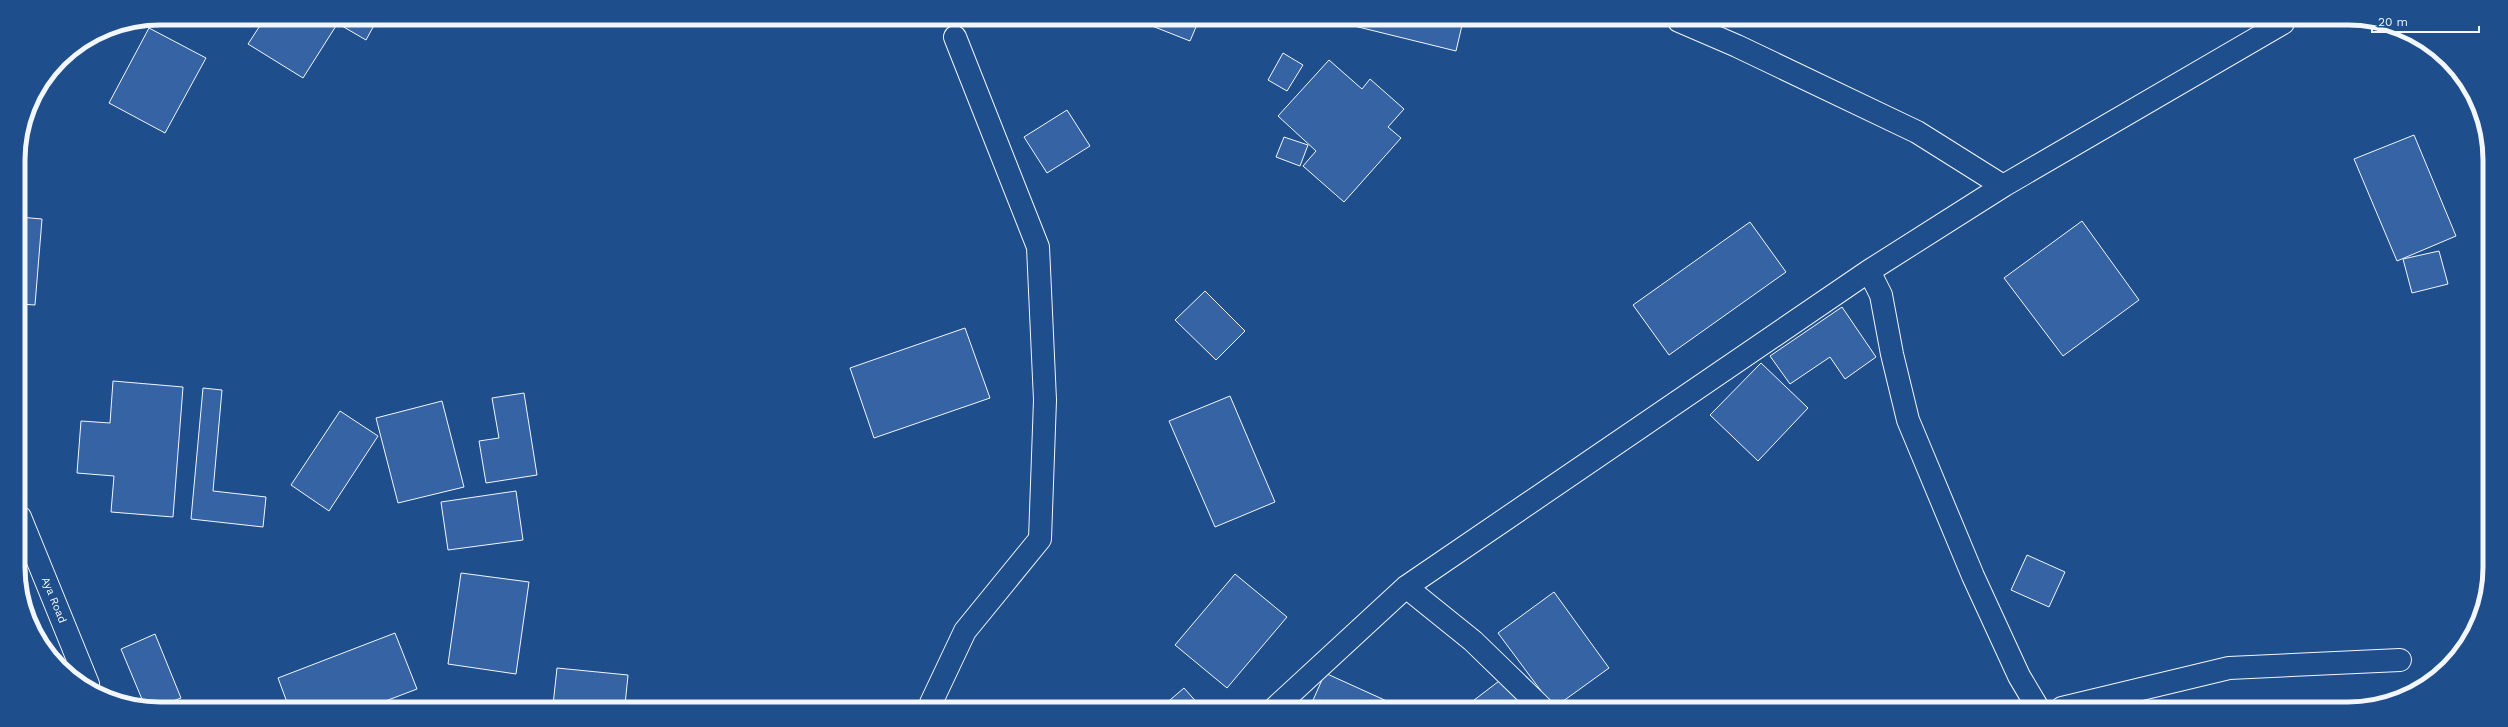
<svg xmlns="http://www.w3.org/2000/svg" width="2508" height="727" viewBox="0 0 2508 727" font-family="'Work Sans',sans-serif">
<style>
.building{fill:#3563a3;stroke:#f2f6ff}
.lines{fill:none;stroke-linecap:round;stroke-linejoin:round}
.minor-casing{stroke:#f2f6ff;stroke-width:24}
.minor{stroke:#1f4e8c;stroke-width:22}
.labels{text-anchor:middle;dominant-baseline:central;stroke-width:3;stroke-linejoin:round;paint-order:stroke}
.street-label{font-size:11px;fill:#f2f6ff;stroke:#1f4e8c}
.rim{fill:none;stroke:#f2f6ff;stroke-width:5}
</style>
<rect width="100%" height="100%" fill="#1f4e8c"/>
<path class="building" d="M265 18H341L303 78 248 44Z
M346 18H378L366 40 342 26Z
M1148 20H1199L1190 41 1147 24Z
M1347 21H1463L1456 51 1346 24Z
M149 28 206 58 165 133 109 103Z
M1283 53 1303 65 1287 91 1268 80Z
M1329 60 1362 89 1370 79 1404 109 1388 127 1401 138 1344 202 1303 166 1316 151 1278 116Z
M1067 110 1090 146 1047 173 1024 137Z
M2414 135 2456 236 2397 261 2354 159Z
M1284 137 1308 145 1300 166 1276 157Z
M19 217 42 219 35 305 19 304Z
M2082 221 2139 300 2063 356 2004 278Z
M1750 222 1786 272 1669 355 1633 305Z
M2439 251 2448 284 2412 293 2403 259Z
M1205 291 1245 331 1216 360 1175 320Z
M1842 307 1876 357 1845 379 1830 357 1790 384 1770 356Z
M965 328 990 398 874 438 850 368Z
M1761 363 1808 408 1758 461 1710 415Z
M113 381 183 387 173 517 111 512 114 476 77 473 81 421 110 423Z
M203 388 222 390 213 491 266 497 263 527 191 519Z
M524 393 537 475 486 483 479 441 499 438 492 398Z
M1230 396 1275 502 1215 527 1169 421Z
M442 401 464 487 398 503 376 418Z
M340 411 378 436 329 511 291 485Z
M516 491 523 540 448 550 441 502Z
M2027 555 2065 572 2049 607 2011 590Z
M461 573 529 582 516 674 448 664Z
M1235 574 1287 617 1227 688 1175 645Z
M1554 592 1609 668 1555 707H1553L1498 633Z
M395 633 417 689 375 705H288L278 678Z
M155 634 181 698 165 704H144L121 649Z
M557 668 628 675 625 705H553Z
M1325 673 1400 707H1310Z
M1503 678 1525 707H1465Z
M1184 688 1200 706H1163Z"/>
<g class="lines">
<g class="minor-casing">
<path id="minor" d="M1679 21 1737 46 1917 132 2003 186
M1869 271 1881 295 1892 354 1908 420 1973 576 2019 676 2038 708
M20 517 88 684
M1406 587 1473 641 1541 707
M931 706V703L965 631 1040 539 1045 400 1038 247 955 37
M1276 707 1406 587 1869 271 2003 186 2283 23
M2062 708 2229 668 2400 660"/>
</g>
<use href="#minor" class="minor"/>
</g>
<g class="labels">
<g class="street-label">
<text transform="translate(54 600) rotate(68)">Aya Road</text>
</g>
</g>
<path d="M0 0H2508V727H0ZM160 25H2348A135 135 0 0 1 2483 160V567A135 135 0 0 1 2348 702H160A135 135 0 0 1 25 567V160A135 135 0 0 1 160 25Z" fill="#1f4e8c" fill-rule="evenodd"/>
<path class="rim" d="M160 25H2348A135 135 0 0 1 2483 160V567A135 135 0 0 1 2348 702H160A135 135 0 0 1 25 567V160A135 135 0 0 1 160 25Z"/>
<path d="M2372 26v6h107v-6" fill="none" stroke="#f2f6ff" stroke-width="2"/>
<text x="2378" y="26" font-size="12" fill="#f2f6ff" stroke="#1f4e8c" stroke-width="3" paint-order="stroke">20 m</text>
</svg>
